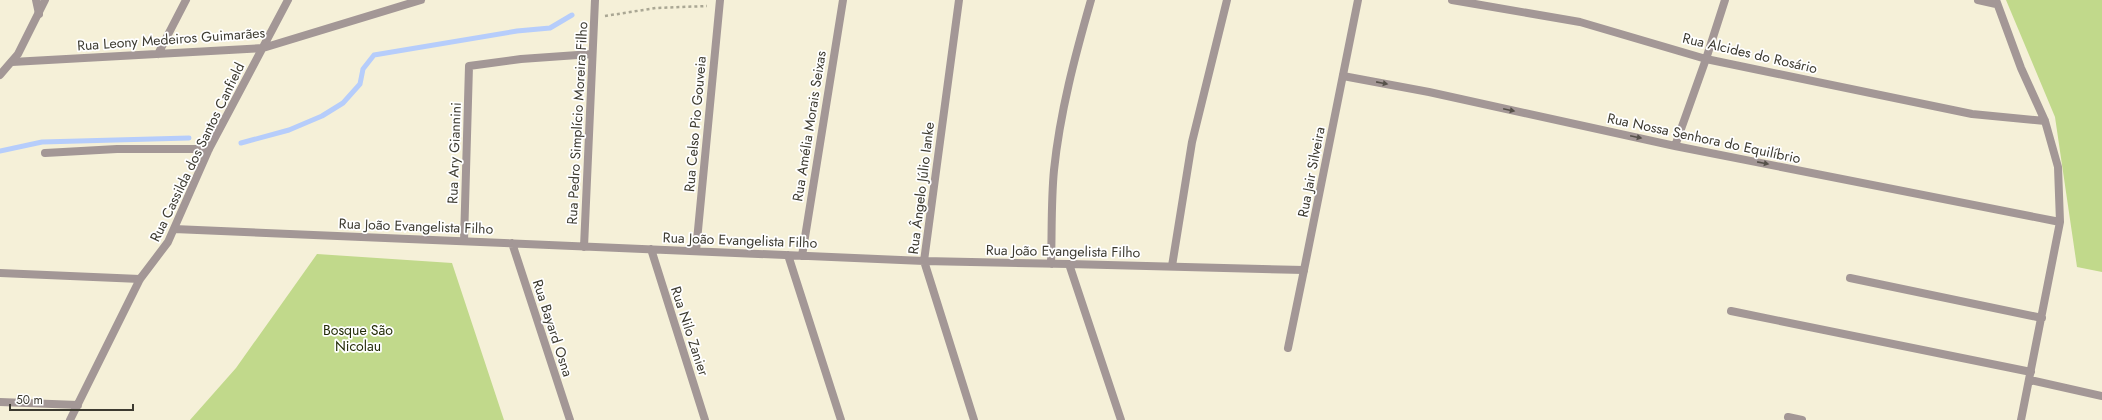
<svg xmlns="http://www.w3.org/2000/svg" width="2102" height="420" viewBox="0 0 2102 420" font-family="Jost,sans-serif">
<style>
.green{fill:#c1d98b}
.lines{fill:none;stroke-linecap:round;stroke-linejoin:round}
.stream{stroke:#b6cdfb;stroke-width:5}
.path{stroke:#aaa794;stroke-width:2.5;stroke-dasharray:3 3;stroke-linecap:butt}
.minor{stroke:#a39796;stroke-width:8}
.tertiary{stroke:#a39796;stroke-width:8}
.oneway{fill:#56514a}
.labels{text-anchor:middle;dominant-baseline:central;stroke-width:3.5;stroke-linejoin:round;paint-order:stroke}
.street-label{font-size:14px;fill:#3c3a30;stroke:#fff}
.park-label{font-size:14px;fill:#242d08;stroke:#fff}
</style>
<rect width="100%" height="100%" fill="#f5f0d8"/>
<path class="green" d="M2006 0H2102V272L2077 267 2055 117Z
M317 254 452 263 504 420H190L236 368Z"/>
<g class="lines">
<path class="stream" d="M241 143 289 130 322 116 343 103 360 84 363 69 374 55 517 31 550 28 572 15
M0 151 42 142 189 138"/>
<path class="path" d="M605 16 656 8 707 6"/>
<path class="minor" d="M36 0 39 14
M959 0 924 261 974 420
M1452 0 1580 22 1706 59 1972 114 2045 121
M1978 0 1996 4
M1996 0 2021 68 2045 121 2058 167 2060 222 2021 420
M158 54 186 0
M12 62 263 48 421 0
M1343 76 1429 92 1675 146 2060 222
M1675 146 1706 59 1725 0
M45 153 117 149H209
M174 229 924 261 1069 264
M464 241 469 66 521 59 592 54
M512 243 570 420
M584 247 595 0
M651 249 705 420
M696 251 720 0
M788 255 841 420
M802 256 843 0
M1051 264C1052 233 1051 201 1054 170 1060 112 1075 56 1091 0
M1172 266 1192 142 1227 0
M0 273 140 279
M1850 278 2042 318
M1731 311 2031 372
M1288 348 1304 270
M2030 380 2102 396
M0 402 78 405
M1788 417 1802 420
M70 420 140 279 168 242 209 149 288 0"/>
<path class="tertiary" d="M0 75 18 54 45 0
M1121 420 1069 264 1304 270 1358 0"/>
</g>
<defs><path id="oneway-solid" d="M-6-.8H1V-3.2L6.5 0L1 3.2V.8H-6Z"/></defs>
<g class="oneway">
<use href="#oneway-solid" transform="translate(1382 83) rotate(11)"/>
<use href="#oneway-solid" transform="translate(1509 110) rotate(12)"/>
<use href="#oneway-solid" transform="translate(1636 137) rotate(12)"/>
<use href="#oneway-solid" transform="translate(1763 163) rotate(11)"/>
</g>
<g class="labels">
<g class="street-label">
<text transform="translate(171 39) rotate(-4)">Rua Leony Medeiros Guimarães</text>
<text transform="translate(1750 53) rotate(13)">Rua Alcides do Rosário</text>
<text transform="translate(577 123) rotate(-87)">Rua Pedro Simplício Moreira Filho</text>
<text transform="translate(695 124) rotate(-85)">Rua Celso Pio Gouveia</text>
<text transform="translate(809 126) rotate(-81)">Rua Amélia Morais Seixas</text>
<text transform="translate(1704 138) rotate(12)">Rua Nossa Senhora do Equilíbrio</text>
<text transform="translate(197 152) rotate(-64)">Rua Cassilda dos Santos Canfield</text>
<text transform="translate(454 153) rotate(-88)">Rua Ary Giannini</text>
<text transform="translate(1311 172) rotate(-79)">Rua Jair Silveira</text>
<text transform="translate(921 188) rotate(-83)">Rua Ângelo Júlio Ianke</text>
<text transform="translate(416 226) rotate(2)">Rua João Evangelista Filho</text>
<text transform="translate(740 240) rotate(2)">Rua João Evangelista Filho</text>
<text transform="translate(1063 251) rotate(1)">Rua João Evangelista Filho</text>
<text transform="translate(553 328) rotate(72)">Rua Bayard Osna</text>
<text transform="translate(690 331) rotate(72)">Rua Nilo Zanier</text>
</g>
<g class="park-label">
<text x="358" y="330">Bosque São<tspan x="358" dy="16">Nicolau</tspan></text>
</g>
</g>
<path d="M10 404v6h123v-6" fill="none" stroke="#3c3a30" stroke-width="2"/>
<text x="16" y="404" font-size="12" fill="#3c3a30" stroke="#ffffff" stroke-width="3" paint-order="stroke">50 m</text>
</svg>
